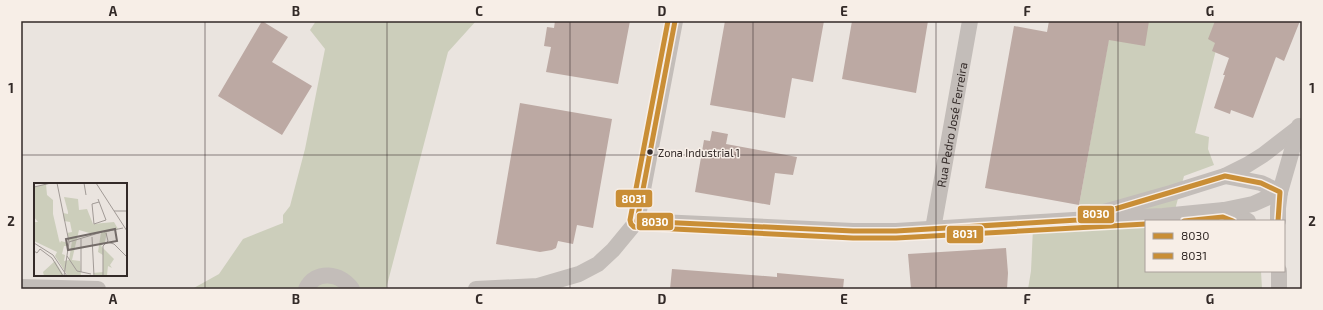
<svg xmlns="http://www.w3.org/2000/svg" width="1323" height="310" viewBox="0 0 1323 310" font-family="'Exo 2',sans-serif">
<style>
.green{fill:#cccebb}
.building{fill:#bca9a3}
.lines{fill:none;stroke-linecap:round;stroke-linejoin:round}
.minor{stroke:#c3bdb9;stroke-width:16}
.bus-1-casing{stroke:#f7eee7;stroke-width:8}
.bus-2-casing{stroke:#f7eee7;stroke-width:8}
.bus-1{stroke:#c98e36;stroke-width:5}
.bus-2{stroke:#c98e36;stroke-width:5}
.grid{fill:none;stroke:#332a28;stroke-width:1;stroke-opacity:0.55}
.bus-dot{fill:#332a28;stroke:#f7eee7;stroke-width:1.5}
.labels{text-anchor:middle;dominant-baseline:central;stroke-width:3;stroke-linejoin:round;paint-order:stroke}
.bus-label{font-size:11px;fill:#332a28;stroke:#f7eee7;text-anchor:start}
.street-label{font-size:12px;fill:#332a28;stroke:#f7eee7}
.inset-road{fill:none;stroke:#a19a96;stroke-width:1}
.view{fill:#736b68;fill-opacity:0.15;stroke:#736b68;stroke-width:2}
.inset-edge{fill:none;stroke:#332a28;stroke-width:2}
.line-badge{stroke:#f7eee7;stroke-width:1.5}
.badge-label{font-size:11px;text-anchor:middle;font-weight:bold;fill:#fff}
.neatline{fill:none;stroke:#332a28;stroke-width:1.5}
.grid-label{font-size:13px;text-anchor:middle;font-weight:bold;fill:#332a28}
</style>
<rect width="100%" height="100%" fill="#eae4df"/>
<path class="green" d="M316 21H476L448 52 386 289H192L219 274 243 239 283 223V215L290 206 305 149 325 49 310 30Z
M1112 21H1232L1217 46 1195 133 1209 137 1208 149 1214 165 1184 176 1172 221H1146V271H1261L1262 289H1028L1031 271 1033 228H1086L1090 204 1079 205Z"/>
<path class="building" d="M262 21 288 37 272 62 312 86 282 135 218 96Z
M555 21H630L618 84 546 72 551 47 544 46 547 27 554 28Z
M725 21H824L813 82 792 78 785 118 710 105Z
M852 21H928L916 93 842 79Z
M1049 21H1149L1145 46 1109 40 1079 205 985 188 1014 26 1047 32Z
M1215 21H1300L1284 61 1276 57 1253 118 1231 110 1230 114 1214 108 1225 75H1223L1229 58 1212 51 1215 43 1208 39Z
M520 103 612 119 593 228 577 225 573 244 558 241 556 248 552 250 540 252 496 244Z
M712 131 728 134 726 144 797 157 793 175 775 173 770 205 695 192 704 140 710 141Z
M1006 248 1008 273 1007 289H911L908 254Z
M672 269 777 277V273L844 279 843 289H670Z"/>
<g class="lines">
<g class="minor">
<path d="M1225 176 1261 183 1280 192"/>
<path d="M1224 210 1239 216 1248 221"/>
<path d="M1104 212 1171 193 1225 176 1247 165 1263 155 1298 128"/>
<path d="M637 221 853 231H896L1090 219 1163 216 1224 210 1253 204 1280 192"/>
<path d="M1278 221V208L1280 192 1299 126"/>
<path id="s1" d="M933 229 970 21"/>
<path d="M1279 271V289"/>
<path d="M21 287 98 289"/>
<path d="M306 289C316 269 340 273 352 289"/>
<path d="M476 289 538 286 579 274 598 264 613 250 637 221 675 21"/>
</g>
<g class="bus-1-casing">
<path id="bus-1" d="M675 21 637 221 853 231H896L1078 220 1225 176 1261 183 1280 192 1278 221"/>
</g>
<g class="bus-2-casing">
<path id="bus-2" d="M668 21 630 220 631 224 634 227 853 238H896L1146 224
M1184 221 1223 217 1233 221"/>
</g>
<use href="#bus-1" class="bus-1"/>
<use href="#bus-2" class="bus-2"/>
</g>
<path class="grid" d="M205 21V289M387 21V289M570 21V289M753 21V289M936 21V289M1118 21V289M21 155H1302"/>
<circle class="bus-dot" cx="650" cy="152" r="3.5"/>
<g class="labels">
<g class="bus-label">
<text x="658" y="152">Zona Industrial 1</text>
</g>
<g class="street-label">
<text stroke="none"><textPath href="#s1" startOffset="106">Rua Pedro José Ferreira</textPath></text>
</g>
</g>
<g transform="translate(34 183)">
<rect width="93" height="93" fill="#eae4df"/>
<path d="M12 1 13 12 19 17V31L25 57 26 60 27 58 34 60 33 63H30L28 71 31 72 30 78 35 77 38 58 35 57 33 50 38 49 36 39 30 38 29 30 34 31V29L30 14 44 16 45 27 53 26 59 41 80 39 84 46 73 49 71 59 67 63 80 76 76 82 78 85 74 83 73 92 62 93 59 90 69 89V72L64 69 67 49 59 51 45 47 38 77 46 78 47 93H34L21 73 23 69 0 58V39H4L0 34V4ZM21 78 30 93H10L9 89Z" fill="#cccebb"/>
<path class="inset-road" d="M23 0 35 59 30 93M50 0 52 12M62 0 93 48M0 4 17 0M64 16 72 37 60 41 58 21 65 19M80 28H93M70 49 89 45M58 54 60 93M47 56V89M35 59 68 49M73 59 80 61 93 74M0 60 19 72 33 93M0 68 3 70 6 66 18 75 29 93M33 73 43 88 57 91M69 93V63L74 58 72 50"/>
<path class="view" d="M81 46 83 58 34 67 32 56Z"/>
<rect width="93" height="93" class="inset-edge"/>
</g>
<g class="line-badge">
<rect x="615" y="189" width="38" height="19" rx="4" fill="#c98e36"/>
<rect x="1077" y="205" width="38" height="19" rx="4" fill="#c98e36"/>
<rect x="636" y="212" width="38" height="19" rx="4" fill="#c98e36"/>
<rect x="946" y="225" width="38" height="19" rx="4" fill="#c98e36"/>
</g>
<g class="badge-label">
<text x="634" y="203">8031</text>
<text x="1096" y="218">8030</text>
<text x="655" y="226">8030</text>
<text x="965" y="238">8031</text>
</g>
<rect width="1323" height="310" fill="none" stroke="#f7eee7" stroke-width="44"/>
<rect x="1145" y="220" width="140" height="52" fill="#f7eee7" stroke="#a9a09b"/>
<rect x="1153" y="233" width="20" height="6" fill="#c98e36" stroke="#a9a09b"/>
<text x="1181" y="240" font-size="12" fill="#332a28">8030</text>
<rect x="1153" y="253" width="20" height="6" fill="#c98e36" stroke="#a9a09b"/>
<text x="1181" y="260" font-size="12" fill="#332a28">8031</text>
<rect x="22" y="22" width="1279" height="266" class="neatline"/>
<g class="grid-label">
<text x="113" y="16">A</text>
<text x="296" y="16">B</text>
<text x="479" y="16">C</text>
<text x="662" y="16">D</text>
<text x="844" y="16">E</text>
<text x="1027" y="16">F</text>
<text x="1210" y="16">G</text>
<text x="11" y="93">1</text>
<text x="1312" y="93">1</text>
<text x="11" y="226">2</text>
<text x="1312" y="226">2</text>
<text x="113" y="304">A</text>
<text x="296" y="304">B</text>
<text x="479" y="304">C</text>
<text x="662" y="304">D</text>
<text x="844" y="304">E</text>
<text x="1027" y="304">F</text>
<text x="1210" y="304">G</text>
</g>
</svg>
